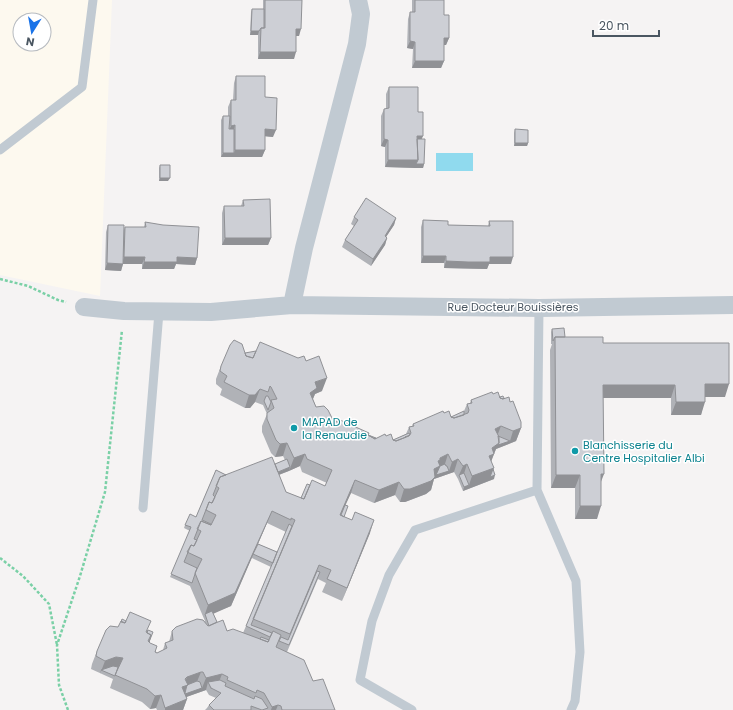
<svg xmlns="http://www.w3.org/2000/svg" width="733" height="710" viewBox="0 0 733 710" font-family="Poppins,sans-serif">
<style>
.commercial{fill:#fdf9ef;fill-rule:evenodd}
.water{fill:#90daee}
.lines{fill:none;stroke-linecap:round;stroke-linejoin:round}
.path{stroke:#7ad0a6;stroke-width:2.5;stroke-dasharray:3 2;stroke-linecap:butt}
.service{stroke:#c1cad2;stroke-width:9}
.minor{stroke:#c1cad2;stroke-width:18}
.wall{fill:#b0b2b7;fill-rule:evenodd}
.shaded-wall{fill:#909195}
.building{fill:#cdcfd5;stroke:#909195}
.culture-dot{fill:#0f9aa8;stroke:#fff;stroke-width:1.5}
.labels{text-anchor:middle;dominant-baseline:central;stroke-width:3;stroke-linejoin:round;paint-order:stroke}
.street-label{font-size:11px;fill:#4a5661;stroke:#fff}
.culture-label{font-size:11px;fill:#0d838f;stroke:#fff;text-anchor:start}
</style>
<rect width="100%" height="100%" fill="#f5f3f3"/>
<path class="commercial" d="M0 0H112L100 296 0 275ZM20 20H44V44H20Z"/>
<path class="water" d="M436 153H473V171H436Z"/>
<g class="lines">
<path class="path" d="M0 279 28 286 58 300 66 302
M0 558 23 576 49 604 57 645
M68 710 59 685 57 645 80 576 105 492 122 330"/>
<path class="service" d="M0 150 82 87 93 0
M539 308 537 490 576 581 580 652 575 701 571 710
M143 508 159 312
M412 710 360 680 372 621 389 575 415 530 537 490"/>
<path class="minor" d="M358 0 361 14 357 44 304 248 292 305 539 308 733 305
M84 307 124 311 211 312 292 305"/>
</g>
<path class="wall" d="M263 0H302L299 36H296L294 59H258V35H250L251 12 252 9H263Z
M412 0H444V15L449 38 446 45H444V61L441 68H412L413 49 407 48 408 19 410 12H412Z
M236 76 265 97 273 137 265 136V150L262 157H221V120L223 116H228V107L231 100H233L234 83Z
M389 87 418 112 424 164 423 168 385 167V147L381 146V116L384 109H386V94Z
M515 129 528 143 527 146H514V133Z
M160 165 168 181H159V168Z
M243 200 271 238 268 245H222V213L224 206H241Z
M354 217 396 218 394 225 386 237 387 238 385 245 371 266 342 247 345 240 354 226 351 224Z
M423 220 448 225 488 226 489 221 511 264H489L487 269 444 268V263H421V227Z
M145 222 197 258 195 265 176 264 174 269H142V264H123L121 271 105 270 106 232 108 225 124 230 125 227H144Z
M552 329 565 337 603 343 725 397H705L701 415H671V398H603L601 481 597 519H575V488H551L550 350 552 344H551V332Z
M245 353 298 358 306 361 322 391 315 394 313 399 316 407 332 419 376 438 386 436 393 440 406 434 409 427 412 426 413 424 444 413 451 417 464 411 467 404 470 403 471 400 493 394 504 398 521 428 516 441 496 449 491 461 493 469 494 479 463 491 458 479 454 472 434 479 431 490 426 494 405 502H400L395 495 374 503 351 493 345 505 344 517 370 533 342 601 322 592 326 583 318 579 287 652 313 681 335 710H205L207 708 209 705 216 698 209 695 206 690 186 697 187 699 183 710H157L156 708 150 709 142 702 110 688 113 679 91 669 92 664 97 651 118 627 148 630 150 643 157 653 163 650 165 643 169 642 172 631 205 621 190 586 170 577 190 531 184 528 185 525 196 517 216 470 226 475 275 464 285 460 283 456 275 457 271 453 262 432V426L267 414 263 405 255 402 250 408H245L220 395 222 389 216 384V379L221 366ZM300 466 302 472 327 483 325 486 310 485 301 498 286 492 279 475ZM267 523 286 532 277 552 258 544ZM252 557V558L271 567 243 633 227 631 217 622 213 613 231 606Z"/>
<path class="shaded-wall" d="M296 29H301L299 36H294Z
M251 31H259L258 35H250Z
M444 38H449L446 45H441Z
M410 41 415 42 413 49 407 48Z
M260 52H296L294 59H258Z
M415 61H444L441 68H412Z
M235 125 233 132 228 133 231 126Z
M265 129 276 130 273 137 262 136Z
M417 136H423L420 143H416Z
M384 139 388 140 385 147 381 146Z
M515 143H528L527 146H514Z
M235 150H265L262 157H221L223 153H234Z
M388 160H418L415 168 385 167Z
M416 164H424L423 168H415Z
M160 178H170L168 181H159Z
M396 218 394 225 382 243 385 236Z
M225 238H271L268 245H222Z
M387 238 385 245 371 266 373 259Z
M423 256H446L444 263H421Z
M124 257H145L142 264H123L121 271 105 270 107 263 122 264Z
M177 257 197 258 195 265 176 264 174 269H142L144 262Z
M490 257H513L511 264H489L487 269 444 268 446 261Z
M327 378 322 391 315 394 312 401 310 393 315 382Z
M705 384H729L725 397H700Z
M603 385H675L671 398H598Z
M260 389 255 402 250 408H245L249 395Z
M676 402H705L701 415H671Z
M501 426 496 439 495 429Z
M521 428 516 441 496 449 489 467 487 460 492 448 499 443 510 441 513 431Z
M287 443 283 456 275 457 280 444Z
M305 454 300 466 289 471 294 458Z
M448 454 444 467 449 471 452 462 458 459 454 472 434 479 431 490 426 494 405 502H400L404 489 434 469 440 458Z
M467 464 463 477 459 475 463 466Z
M290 467 289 471 270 478 272 475Z
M494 468 490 477 495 475 494 479 463 491 464 487 469 485 472 476Z
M601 474H604L599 487Z
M556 475H580L575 488H551Z
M355 480 351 493 337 524 340 515Z
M399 482 395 495 374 503 379 490Z
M580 506H601L597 519H575Z
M272 511 267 523 231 606 206 617 205 614 208 605Z
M374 520 370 533 342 601 347 588Z
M116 657 123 658 118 671 101 670 100 674 105 661Z
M201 672 196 684 202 688 206 678 222 674 217 687 211 689 208 682 206 690 178 700 187 677Z
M161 695 156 708 150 709 155 696Z
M187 699 183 710H165V708Z
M278 705 276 710H271L272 707Z"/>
<path class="building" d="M265 0H302L301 29H296V52H260L261 28H265Z
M415 0H444V15H449V38H444V61H415V42L410 41V12H415Z
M252 9H264V28H261L259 31H251Z
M236 76H265V97L277 98 276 130 265 129V150H235V125L231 126V100H236Z
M389 87H418V112H423V136H417L418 160H388V140L384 139V109L389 108Z
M223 116H230L229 129H234V153H223Z
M515 129 528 130V143H515Z
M417 139H425L424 164H416L418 160Z
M160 165H170V178H160Z
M366 198 396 218 385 236 387 238 373 259 345 240 358 220 354 217Z
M270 199 271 238H225L224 206H244L243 200Z
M423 220 448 221V225L490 226 489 221H513V257H490V262H468L446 261V256H423Z
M145 222 163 225 199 227 197 258 177 257V262H144L145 257H124L125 227H146Z
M108 225H124L123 264 107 263Z
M564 328 565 337H555L553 341 552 329Z
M555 337H603V343H729V384H705V402H676L675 385H603L604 474H601V506H580V475H556Z
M234 340 242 344 246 356 253 358 260 342 298 358 304 356 306 361 319 356 327 378 315 382 317 388 310 393 316 407 324 406 328 410 333 420 339 423 340 420 369 433 368 435 375 439 385 434 386 436 391 434 393 440 396 441 409 436 411 433 409 427 414 426 413 424 443 411 444 413 449 411 451 417 454 418 468 413 469 410 467 404 472 403 471 400 492 392 493 394 498 392 500 398 503 399 509 397 510 402 513 401 521 422V428L513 431 501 426 495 429 499 437V443L492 448 494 454 489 456 494 468 472 476 467 464 463 466 458 459 452 462 448 454 440 458V460L438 461 440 466 434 469 435 477 431 481 410 489H404L399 482 379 490 355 480 340 515 352 520 355 512 374 520 347 588 327 579 331 570 319 565 290 634 253 619 295 520 291 518V520L272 511 235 593 208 605 195 573 202 559 187 552 191 545 194 546 201 531 197 529 201 521 211 525 216 515 206 510 209 502 212 503 219 488 216 486 220 477 272 457 286 492 304 499 312 480 325 486 332 470 307 459 305 454 294 458 287 443 280 444 276 440 267 419V413L274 408 271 400 277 399 271 387 270 386 268 392 260 389 255 395H249L224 382 227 376 220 371 221 366 230 345Z
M256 351 253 358 246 356 245 353Z
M266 396H268L271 402 268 410 264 401Z
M503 396 504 398 503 399 500 398V397Z
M464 411V415L454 418 451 417Z
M332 419 339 422V423L333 420Z
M409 433 410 435 405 437H406L396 441 393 440Z
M368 435 376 438 375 439Z
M498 436 510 441 498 445 499 443Z
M287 459 290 467 278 472 275 464Z
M445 464 446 466H447L449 471 436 475 440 466Z
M493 469 495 475 490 477Z
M216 470 226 475 220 477 213 495 215 497 212 503 209 502 202 520 211 524V525L201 521 194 539 197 540 194 546 191 545 184 562 197 568 192 583 171 574 191 527 185 525 190 514 196 517Z
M464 473 469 485 464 487 459 475Z
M307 484 310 485 304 499 301 498Z
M345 505 348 506 344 517 341 515Z
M289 524 292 526 251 625 272 633 270 637 246 626Z
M258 544 277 552 273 563 253 554Z
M317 571 320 572 289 645 279 641 281 637 288 640Z
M212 611 217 622 209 626 205 614Z
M130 612 151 621 146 632 151 635 148 641 150 643 157 646 155 652 157 653 167 648 165 643 173 640 172 631 176 627 197 619 203 620 208 626 223 620 227 631 233 629 268 642 273 631 281 635 276 647 304 660 313 681 323 679 335 710H282L281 706 278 705 272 707 264 693 257 690 256 693 227 680 228 677 222 674 206 678 203 672H201L187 677 185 679 188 685 182 687 187 699 165 708 161 695 155 696 147 689 115 675 123 658 116 657 105 661 96 656 97 651 106 630 110 626 118 627 121 621 125 623Z
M122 619 126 621 125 623 121 622Z
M148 630 153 632 149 642 151 635 147 633Z
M261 637 269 640 268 642 260 639Z
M113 666 118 667 115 676 101 670Z
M220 680 226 683 225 686 254 699 255 696 262 699 268 708 262 710 251 706V710H214L209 705 221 693 211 688 208 682Z
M197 681 200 682 202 688 185 694V693L187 685Z"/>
<g class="culture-dot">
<circle cx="294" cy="428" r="4"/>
<circle cx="575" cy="451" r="4"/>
</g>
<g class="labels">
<g class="street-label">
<text x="513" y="307">Rue Docteur Bouissières</text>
</g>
<g class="culture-label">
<text x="302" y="422">MAPAD de<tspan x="302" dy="13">la Renaudie</tspan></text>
<text x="583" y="445">Blanchisserie du<tspan x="583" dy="13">Centre Hospitalier Albi</tspan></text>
</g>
</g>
<g transform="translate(32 32) rotate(191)"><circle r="19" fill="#ffffff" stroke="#b7bbc0"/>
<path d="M0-3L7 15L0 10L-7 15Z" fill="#1a73e8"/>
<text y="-6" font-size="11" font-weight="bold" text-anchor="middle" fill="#4a5661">N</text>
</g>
<path d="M593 30v6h66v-6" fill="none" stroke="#4a5661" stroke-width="2"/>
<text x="599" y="30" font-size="12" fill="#4a5661" stroke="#ffffff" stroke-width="3" paint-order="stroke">20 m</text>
</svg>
